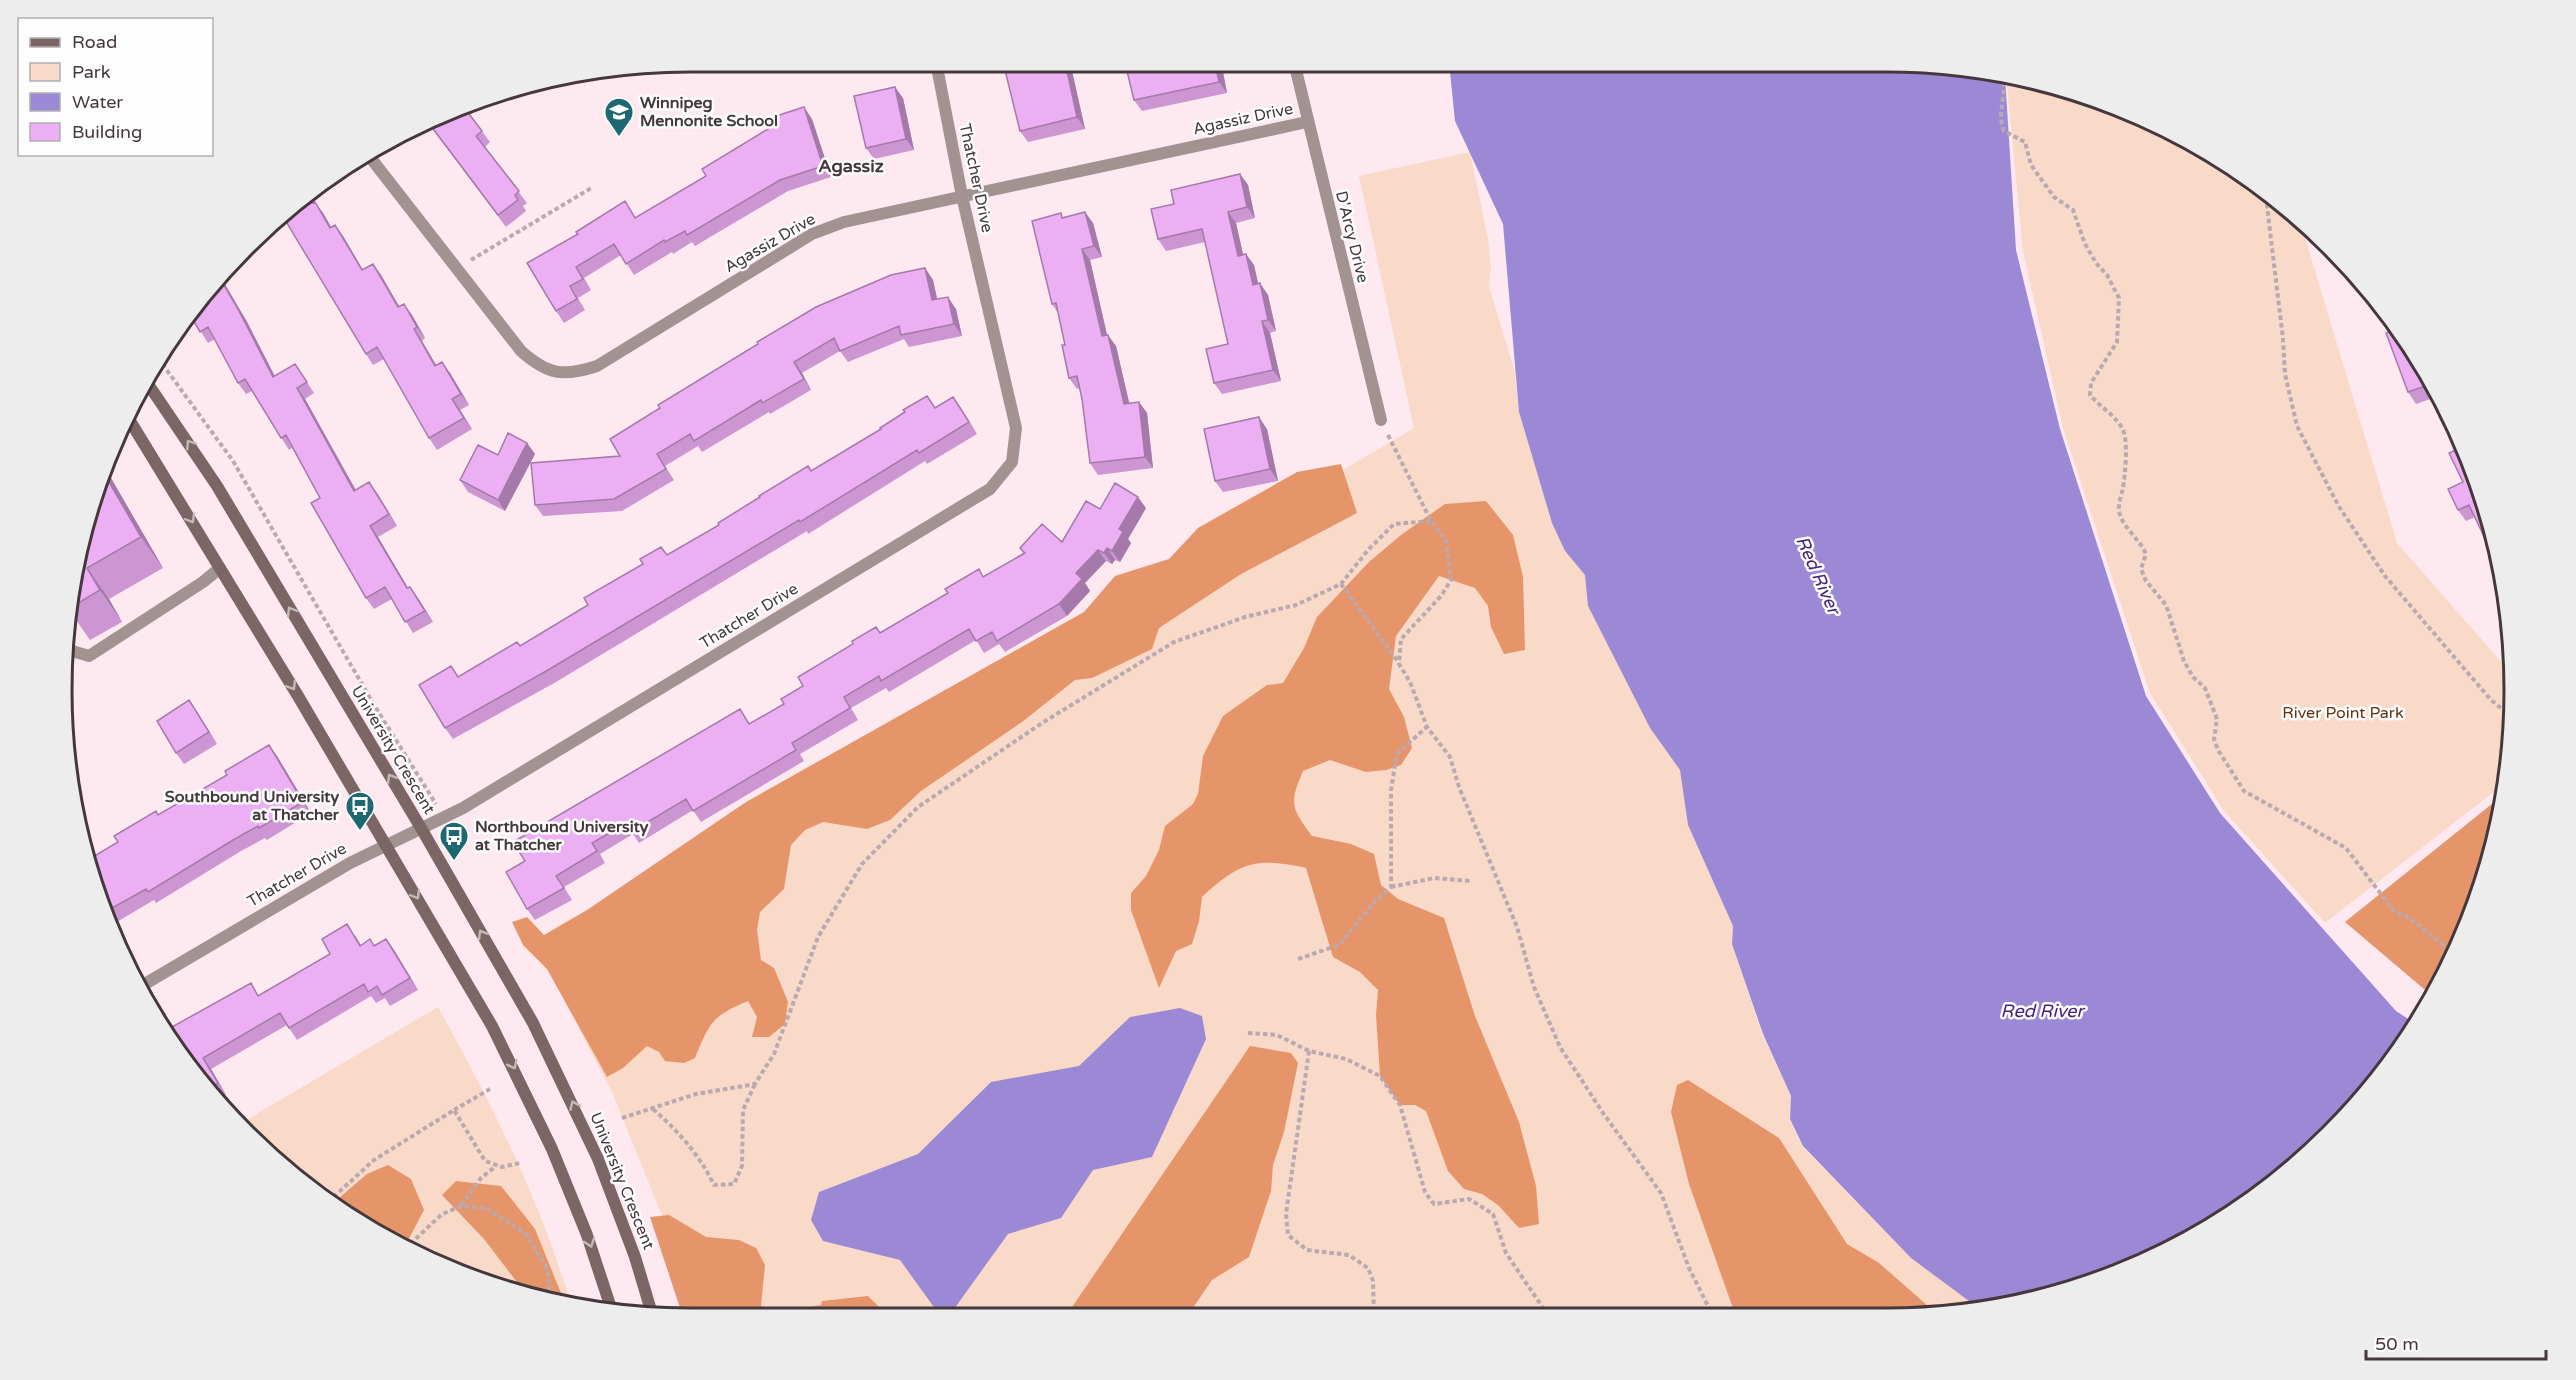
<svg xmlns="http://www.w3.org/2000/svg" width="2576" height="1380" viewBox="0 0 2576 1380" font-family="'Varela Round',sans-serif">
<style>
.green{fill:#f9d9c8}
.forest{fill:#e59569}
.water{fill:#9c89d6}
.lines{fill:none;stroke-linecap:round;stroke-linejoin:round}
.path{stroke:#bba9b0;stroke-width:4;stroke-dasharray:4.5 3;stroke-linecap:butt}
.service{stroke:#a29291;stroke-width:12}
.minor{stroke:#a29291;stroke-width:12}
.secondary{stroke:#7c6565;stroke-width:12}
.wall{fill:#cb96d1}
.shaded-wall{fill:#a57aaa}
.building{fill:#ecaff3;stroke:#a57aaa;stroke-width:1.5}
.oneway{stroke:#c3b9b9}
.labels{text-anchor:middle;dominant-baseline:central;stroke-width:5;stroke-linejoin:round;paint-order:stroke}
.poi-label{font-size:16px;font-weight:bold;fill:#45383d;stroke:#fdfdfd;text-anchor:start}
.street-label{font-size:16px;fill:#45383d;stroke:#fdfdfd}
.park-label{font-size:16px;fill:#653112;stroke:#fdfdfd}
.neighbourhood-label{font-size:18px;font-weight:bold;fill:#45383d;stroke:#fdfdfd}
.water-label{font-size:18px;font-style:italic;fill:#43227c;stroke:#fdfdfd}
.rim{fill:none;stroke:#45383d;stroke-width:3}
</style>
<rect width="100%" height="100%" fill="#fee9f1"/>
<path class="green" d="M2006 76C2111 93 2222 148 2300 221L2397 543 2511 673 2513 731 2504 784 2325 923 2224 811 2150 693 2063 428 2023 251Z
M1470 152 1488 239 1491 267 1489 287 1514 369 1519 412 1552 523 1565 551 1585 575 1588 606 1650 728 1680 770 1688 825 1733 926 1732 944 1762 1034 1791 1097 1790 1120 1803 1147 1911 1258 1981 1310 1968 1313 695 1317 674 1245 612 1092 537 948 1414 428 1359 176Z
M438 1007C491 1102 540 1200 571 1304 464 1287 359 1234 278 1163 264 1151 250 1139 238 1125Z"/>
<path class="forest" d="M1341 464 1357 513 1241 574 1159 628 1152 649 1092 678 1075 680 1022 722 921 791 890 820 867 829 823 822 805 830 791 845 784 889 760 912 757 930 761 960 774 968 788 1002 785 1024 769 1037H752L757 1017 748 1001C712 1016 710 1022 695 1058L684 1063 665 1061 659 1052 647 1046 623 1068 607 1077 547 969 523 945 512 922 527 917 544 935 587 910 746 802 1084 612 1115 576 1169 559 1198 528 1297 472Z
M1486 501 1513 535 1523 577 1525 650 1504 654 1491 627 1488 606 1475 588 1439 576 1396 636 1389 689 1404 717 1412 748 1401 765 1386 770 1366 772 1330 760 1303 771C1289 804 1291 807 1312 836L1351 844 1374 854 1381 885 1398 899 1444 918 1475 1016 1519 1122 1536 1186 1539 1224 1519 1228 1498 1205 1482 1194 1464 1189 1448 1171 1426 1111 1415 1105H1400L1380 1076 1376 1015 1378 990 1360 972 1333 957 1306 868C1255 857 1240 862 1202 897L1199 921 1192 944 1176 951 1159 988 1131 910V893L1146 876 1159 850 1165 826 1193 804 1198 794 1203 756 1223 716 1267 685 1283 683 1304 648 1317 617 1369 562 1401 535 1445 504Z
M2503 795 2493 853 2450 968 2431 995 2345 922Z
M1250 1046 1291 1053 1298 1063 1284 1132 1273 1165 1271 1191 1249 1257 1212 1280 1188 1315 1066 1316Z
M1688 1080 1779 1138 1847 1244 1879 1263 1936 1313 1735 1314 1689 1184 1671 1112 1677 1085Z
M388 1165 411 1179 424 1210 404 1248 332 1204 367 1174Z
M456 1181 501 1186 535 1229 565 1303 524 1296 523 1290 484 1239 442 1195Z
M669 1215 706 1237 739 1240 756 1248 765 1265 761 1306 779 1312 821 1305 822 1301 868 1296 884 1312 883 1316 683 1317 650 1217Z"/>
<path class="water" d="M1449 62 1927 63 2005 76 2016 250 2060 429 2146 696 2220 813 2396 1011 2413 1022 2359 1104 2268 1189 2126 1271 1981 1310 1911 1258 1803 1146 1790 1119 1791 1096 1763 1034 1732 944 1733 926 1688 825 1680 770 1650 728 1588 606 1585 575 1565 551 1552 523 1519 412 1503 224 1455 121Z
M1180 1008 1202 1016 1206 1039 1152 1157 1093 1170 1061 1218 1008 1234 954 1309 936 1310 900 1260 823 1241 811 1220 819 1192 918 1154 991 1082 1079 1066 1130 1017Z"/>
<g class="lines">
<path class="path" d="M767 69 794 62
M2002 75C2008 94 1996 112 2004 131L2025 142 2031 165 2054 197 2073 210 2085 244 2096 263 2107 275 2119 298 2117 342 2091 383 2090 395C2100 407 2114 414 2122 428 2129 439 2125 475 2123 488 2121 497 2117 506 2120 515 2124 528 2140 540 2146 554L2141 569 2146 581 2166 605 2184 661 2193 677 2205 688 2217 719 2214 739 2218 750 2244 791 2346 848 2393 910 2412 920 2455 954
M2265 189 2283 339 2285 374 2297 426 2338 505 2385 576 2491 700 2513 718
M471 260 593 187
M158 358 233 461 374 705 436 804
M1388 435 1431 521 1446 540 1451 580 1441 596 1401 639 1399 664 1410 682 1427 727 1450 757 1459 787 1517 927 1534 987 1560 1047 1603 1113 1661 1193 1689 1268 1712 1314
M1341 584 1399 663
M1391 887 1434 878 1470 881
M1298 959 1339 945 1374 902 1391 887V790L1397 753 1427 727
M1248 1033 1277 1035 1309 1051 1346 1059 1380 1076 1400 1105 1425 1192 1434 1204 1469 1199 1493 1214 1506 1253 1547 1314
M1309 1051 1286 1214 1288 1235 1307 1250 1349 1255 1368 1268 1373 1281 1374 1315
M653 1109C678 1131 699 1154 714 1185L734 1184 742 1166 743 1110 755 1084
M454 1110 490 1089
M622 1118 696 1094 755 1084 774 1054 818 937 862 864 918 807 1042 723 1174 642 1245 617 1296 605 1341 584 1368 550 1394 524 1431 521
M328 1202 374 1160 454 1110 485 1161 502 1167 520 1163
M461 1205 481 1178 496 1166
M405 1249 442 1214 462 1206 488 1209 527 1235 548 1271 550 1301"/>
<path class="service" d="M64 640 72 651 89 656 203 582 220 568"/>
<path class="minor" d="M1294 62 1381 420
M366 152 521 351C548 375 563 377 597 366L812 234 844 222 1307 122
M138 988 350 863 463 808 990 489 1012 462 1016 428 962 196 936 62"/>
<path class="secondary" d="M146 381 217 486 421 828 533 1023 598 1159 635 1257 653 1317
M127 416 298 696 492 1026 552 1149 587 1235 612 1311"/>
</g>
<path class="wall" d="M1003 62H1070L1085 129 1028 142 1020 131Z
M1149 62H1221L1227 93 1142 111 1134 100Z
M903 98 914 150 874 159 866 148Z
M463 106 490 142 485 147 527 203 523 206 526 211 506 227 427 122Z
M812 119 831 177 788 191 695 246 692 242 673 254 672 252 634 275 621 255 584 278 591 290 578 298 585 310 564 323 556 311 527 263 636 218 706 176Z
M1240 174 1248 185 1255 218 1236 223 1243 255 1254 265 1258 284 1268 295 1276 331 1270 333 1281 381 1222 394 1214 383 1228 344 1205 242 1166 251 1158 239 1174 204Z
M314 202 323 213 331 227 335 225 343 236 363 270 373 264 381 275 399 307 412 315 425 338 422 341 436 365 450 373 469 405 460 410 472 429 437 450 429 438 384 359 373 365 366 354Z
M1064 217 1093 223 1102 257 1090 260 1107 335 1116 346 1129 403 1139 402 1147 413 1153 468 1098 475 1090 463 1082 399 1080 388 1077 389 1069 378 1065 345 1058 313 1052 304Z
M925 268 933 280 937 299 956 309 962 336 909 347 904 339 848 362 840 351 802 373 811 390 770 414 769 412 702 452 698 446 665 466 674 480 622 511 543 516 535 505 620 456Z
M189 313 246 320 275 376 295 364 314 393 305 399 356 490 377 493 397 526 378 537 408 588 410 587 433 622 413 633 392 599 374 609 366 598 320 498 292 448 289 450 252 391 246 394 238 383 215 339 208 343Z
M2430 376 2439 396 2416 404 2408 392Z
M953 397 977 434 927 464 925 461 808 534 807 531 556 682 453 739 445 728 451 666 459 677 520 646 588 605 643 564 667 555 812 471 935 408Z
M1267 429 1278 481 1223 492 1215 481Z
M527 443 535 454 505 511 468 492 460 480Z
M104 466 163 568 109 599 122 622 90 640 69 610 83 528Z
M2463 482 2481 488 2497 558H2496L2489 547 2475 517 2466 521 2458 510Z
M1146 508 1128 539 1131 543 1120 562 1115 560 1112 564 1106 561 1085 583 1090 591 1067 616 1005 652 999 644 984 653 976 640 889 692 886 688 851 708 858 720 800 754 804 761 701 822 693 810 639 843 633 834 600 854 605 863 564 887 572 900 535 920 527 909 525 861 784 704 803 686 880 632 984 577 1023 553 1020 548 1062 542 1100 509Z
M197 712 217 744 184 764 176 753Z
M277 756 311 813 267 840 265 838 241 851 156 903 154 900 110 926 86 861 118 842 158 815Z
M355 935 361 945H374L386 939 394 950 418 990 390 1006 385 998 376 1003 371 996 297 1040 287 1025 211 1069 226 1095 217 1100 168 1039 259 995 330 954Z"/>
<path class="shaded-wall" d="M1065 62H1070L1085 129 1077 117Z
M1215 62H1221L1227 93 1219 82Z
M895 87 903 98 914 150 906 139Z
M804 107 812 119 831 177 823 166Z
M1240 174 1248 185 1255 218 1247 207Z
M315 202 323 213 338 239 330 228Z
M1085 212 1093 223 1102 257 1094 246Z
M1228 212 1236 223 1246 267 1238 256Z
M335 225 343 236 370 282 362 270Z
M1082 249 1090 260 1110 348 1102 336Z
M1246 254 1254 265 1261 296 1253 285Z
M373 264 381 275 406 318 398 307Z
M925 268 933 280 940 312 932 300Z
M219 274 246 320 281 389 273 377 218 275Z
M1260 283 1268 295 1276 331 1268 320Z
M948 297 956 309 962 336 954 324Z
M404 304 412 315 425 338 417 327Z
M1262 321 1270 333 1281 381 1273 370Z
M414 329 422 341 443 377 435 366Z
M1108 335 1116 346 1132 415 1124 404Z
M442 362 450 373 469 405 461 394Z
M794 362 802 373 811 390 804 379Z
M297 388 305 399 362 502 354 491Z
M953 397 961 408 977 434 969 422Z
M452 399 460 410 472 429 464 418Z
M1139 402 1147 413 1153 468 1145 457Z
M1259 417 1267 429 1278 481 1270 469Z
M527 443 535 454 505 511 498 500Z
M104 466 163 568 141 537 102 470Z
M369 482 377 493 397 526 389 514Z
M1138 497 1146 508 1128 539 1131 543 1120 562 1112 551 1119 529Z
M370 526 378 537 415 600 407 588Z
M1107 548 1115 560 1112 564 1104 553Z
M1098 550 1106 561 1085 583 1090 591 1067 616 1059 604 1076 573Z
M87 568 109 599 122 622 100 590Z
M410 587 418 598 433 622 425 611Z
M189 700 197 712 217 744 209 732Z
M269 745 277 756 311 813 303 802Z
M386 939 394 950 418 990 410 978Z
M203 1058 211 1069 226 1095 218 1083Z"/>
<path class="building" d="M1003 62H1065L1077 117 1020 131Z
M1149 62H1215L1219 82 1134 100 1126 67Z
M895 87 906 139 866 148 854 96Z
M463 106 482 131 476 136 519 191 515 195 518 200 498 215 428 122Z
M804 107 823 166 780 180 687 235 685 231 665 242 664 240 626 264 614 244 576 267 583 279 570 286 577 299 556 311 527 263 578 234 576 232 625 201 635 218 706 176 702 169 773 126 770 118Z
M1240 174 1247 207 1228 212 1238 256 1246 254 1253 285 1260 283 1268 320 1262 321 1273 370 1214 383 1206 349 1228 344 1202 229 1158 239 1151 209 1174 204 1171 190Z
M307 192 313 203 315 202 330 228 335 225 362 270 373 264 398 307 404 304 417 327 414 329 435 366 442 362 461 394 452 399 464 418 429 438 377 347 366 354 282 215Z
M1085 212 1094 246 1082 249 1102 336 1108 335 1124 404 1139 402 1145 457 1090 463 1082 399 1077 376 1069 378 1062 345H1065L1056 303 1052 304 1032 221 1061 213 1062 218Z
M925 268 932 300 948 297 954 324 901 335 899 326 840 351 834 338 794 362 804 379 762 403 761 400 694 441 690 434 657 454 666 469 614 499 535 505 531 463 620 456 610 439 660 408 658 405 758 344 757 342 816 307 891 275Z
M218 275 238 309 273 377 295 364 307 382 297 388 354 491 369 482 389 514 370 526 407 588 410 587 425 611 405 622 385 587 366 598 311 503 320 498 286 435 281 438 245 379 238 383 208 327 200 332 189 313Z
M2397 329 2430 376 2434 383 2408 392 2386 333Z
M927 396 935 408 953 397 969 422 919 453 917 450 800 522 799 520 548 670 445 728 419 685 451 666 458 677 517 642 520 646 588 605 584 598 643 564 640 559 661 547 667 555 719 525 718 523 760 497 759 496 808 466 811 471 881 429 880 428 905 412 903 410Z
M1259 417 1270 469 1215 481 1204 429Z
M508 433 527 443 498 500 460 480 478 445 498 455Z
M2462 447 2481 488 2494 544 2489 547 2469 505 2458 510 2448 489 2463 482 2449 453Z
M102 470 141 537 87 568 100 590 70 608 83 528Z
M1115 483 1138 497 1119 529 1123 532 1112 551 1107 548 1104 553 1098 550 1076 573 1082 579 1059 604 997 641 992 632 976 641 969 629 881 681 879 676 844 697 850 708 792 743 796 750 693 811 686 799 631 832 626 823 592 843 597 851 556 876 564 888 527 909 506 872 525 861 513 842 740 709 749 724 784 704 781 699 803 686 798 677 853 644 852 641 876 627 880 633 948 593 945 589 979 569 983 577 1025 553 1020 548 1042 524 1062 542 1086 501 1100 509Z
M189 700 209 732 176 753 157 721Z
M269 745 303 802 259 828 258 826 233 840 148 892 146 889 105 912 86 861 118 842 114 836 156 811 158 815 227 775 225 771Z
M347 924 360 946 370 939 374 946 386 939 410 978 382 995 377 986 368 992 364 984 289 1028 280 1013 203 1058 218 1083 208 1089 168 1039 163 1032 251 983 258 996 330 954 322 939Z"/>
<defs><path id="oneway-chevron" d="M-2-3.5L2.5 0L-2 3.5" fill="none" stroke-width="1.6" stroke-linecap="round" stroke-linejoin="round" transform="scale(1.5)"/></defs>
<g class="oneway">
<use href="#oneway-chevron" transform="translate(190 444) rotate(-123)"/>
<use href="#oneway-chevron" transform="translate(191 519) rotate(59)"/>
<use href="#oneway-chevron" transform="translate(291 611) rotate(-120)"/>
<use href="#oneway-chevron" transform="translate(292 686) rotate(59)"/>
<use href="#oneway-chevron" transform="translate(391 778) rotate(-121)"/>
<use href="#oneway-chevron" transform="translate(416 895) rotate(59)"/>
<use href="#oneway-chevron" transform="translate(482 934) rotate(-121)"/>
<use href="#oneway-chevron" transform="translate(513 1065) rotate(63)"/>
<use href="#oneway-chevron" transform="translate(574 1105) rotate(-114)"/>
<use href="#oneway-chevron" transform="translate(590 1243) rotate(71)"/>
</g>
<defs>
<g id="school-pin" transform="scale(1.5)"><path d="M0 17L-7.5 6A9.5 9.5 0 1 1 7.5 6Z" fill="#1e6872" stroke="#fdfdfd"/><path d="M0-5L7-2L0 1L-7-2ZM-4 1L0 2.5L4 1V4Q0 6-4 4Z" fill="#fff"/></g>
<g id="bus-pin" transform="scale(1.5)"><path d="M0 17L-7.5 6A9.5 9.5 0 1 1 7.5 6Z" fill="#1e6872" stroke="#fdfdfd"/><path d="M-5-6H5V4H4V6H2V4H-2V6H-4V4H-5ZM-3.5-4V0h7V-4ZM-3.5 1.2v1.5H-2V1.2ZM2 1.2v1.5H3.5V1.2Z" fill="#fff"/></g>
</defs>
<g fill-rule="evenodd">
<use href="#school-pin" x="619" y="112"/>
<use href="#bus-pin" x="360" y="806"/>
<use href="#bus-pin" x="454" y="836"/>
</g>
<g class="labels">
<g class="poi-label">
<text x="640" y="103">Winnipeg<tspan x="640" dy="18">Mennonite School</tspan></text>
<text x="339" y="797" text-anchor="end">Southbound University<tspan x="339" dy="18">at Thatcher</tspan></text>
<text x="475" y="827">Northbound University<tspan x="475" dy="18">at Thatcher</tspan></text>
</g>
<g class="street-label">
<text transform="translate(1243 119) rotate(-12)">Agassiz Drive</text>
<text transform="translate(976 178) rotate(78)">Thatcher Drive</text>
<text transform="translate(1352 237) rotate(76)">D'Arcy Drive</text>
<text transform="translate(770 243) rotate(-30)">Agassiz Drive</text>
<text transform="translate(749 616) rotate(-31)">Thatcher Drive</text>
<text transform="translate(393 750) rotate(59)">University Crescent</text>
<text transform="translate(297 875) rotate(-30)">Thatcher Drive</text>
<text transform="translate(622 1181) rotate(68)">University Crescent</text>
</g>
<g class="park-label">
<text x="2343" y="713">River Point Park</text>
</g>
<g class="neighbourhood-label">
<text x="851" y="166">Agassiz</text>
</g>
<g class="water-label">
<text transform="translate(1818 575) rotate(66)">Red River</text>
<text x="2042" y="1011">Red River</text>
</g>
</g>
<path d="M0 0H2576V1380H0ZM690 72H1886A618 618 0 0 1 2504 690V690A618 618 0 0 1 1886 1308H690A618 618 0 0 1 72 690V690A618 618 0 0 1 690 72Z" fill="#eeedee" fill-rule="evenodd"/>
<path class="rim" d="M690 72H1886A618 618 0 0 1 2504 690V690A618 618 0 0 1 1886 1308H690A618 618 0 0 1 72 690V690A618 618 0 0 1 690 72Z"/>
<rect x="18" y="18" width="195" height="138" fill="#fdfdfd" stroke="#b3aeb0" stroke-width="1.5"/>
<rect x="30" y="38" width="30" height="9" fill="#7c6565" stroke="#b3aeb0" stroke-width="1.5"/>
<text x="72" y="48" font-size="18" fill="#45383d">Road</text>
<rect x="30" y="63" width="30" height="18" fill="#f9d9c8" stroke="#b3aeb0" stroke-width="1.5"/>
<text x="72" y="78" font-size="18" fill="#45383d">Park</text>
<rect x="30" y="93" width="30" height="18" fill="#9c89d6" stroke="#b3aeb0" stroke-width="1.5"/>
<text x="72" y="108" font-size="18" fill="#45383d">Water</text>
<rect x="30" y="123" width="30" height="18" fill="#ecaff3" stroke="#b3aeb0" stroke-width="1.5"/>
<text x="72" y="138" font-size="18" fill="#45383d">Building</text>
<path d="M2366 1350v9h180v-9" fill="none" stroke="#45383d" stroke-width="3"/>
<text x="2375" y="1350" font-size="18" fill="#45383d" stroke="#fdfdfd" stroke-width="4.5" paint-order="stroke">50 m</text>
</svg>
